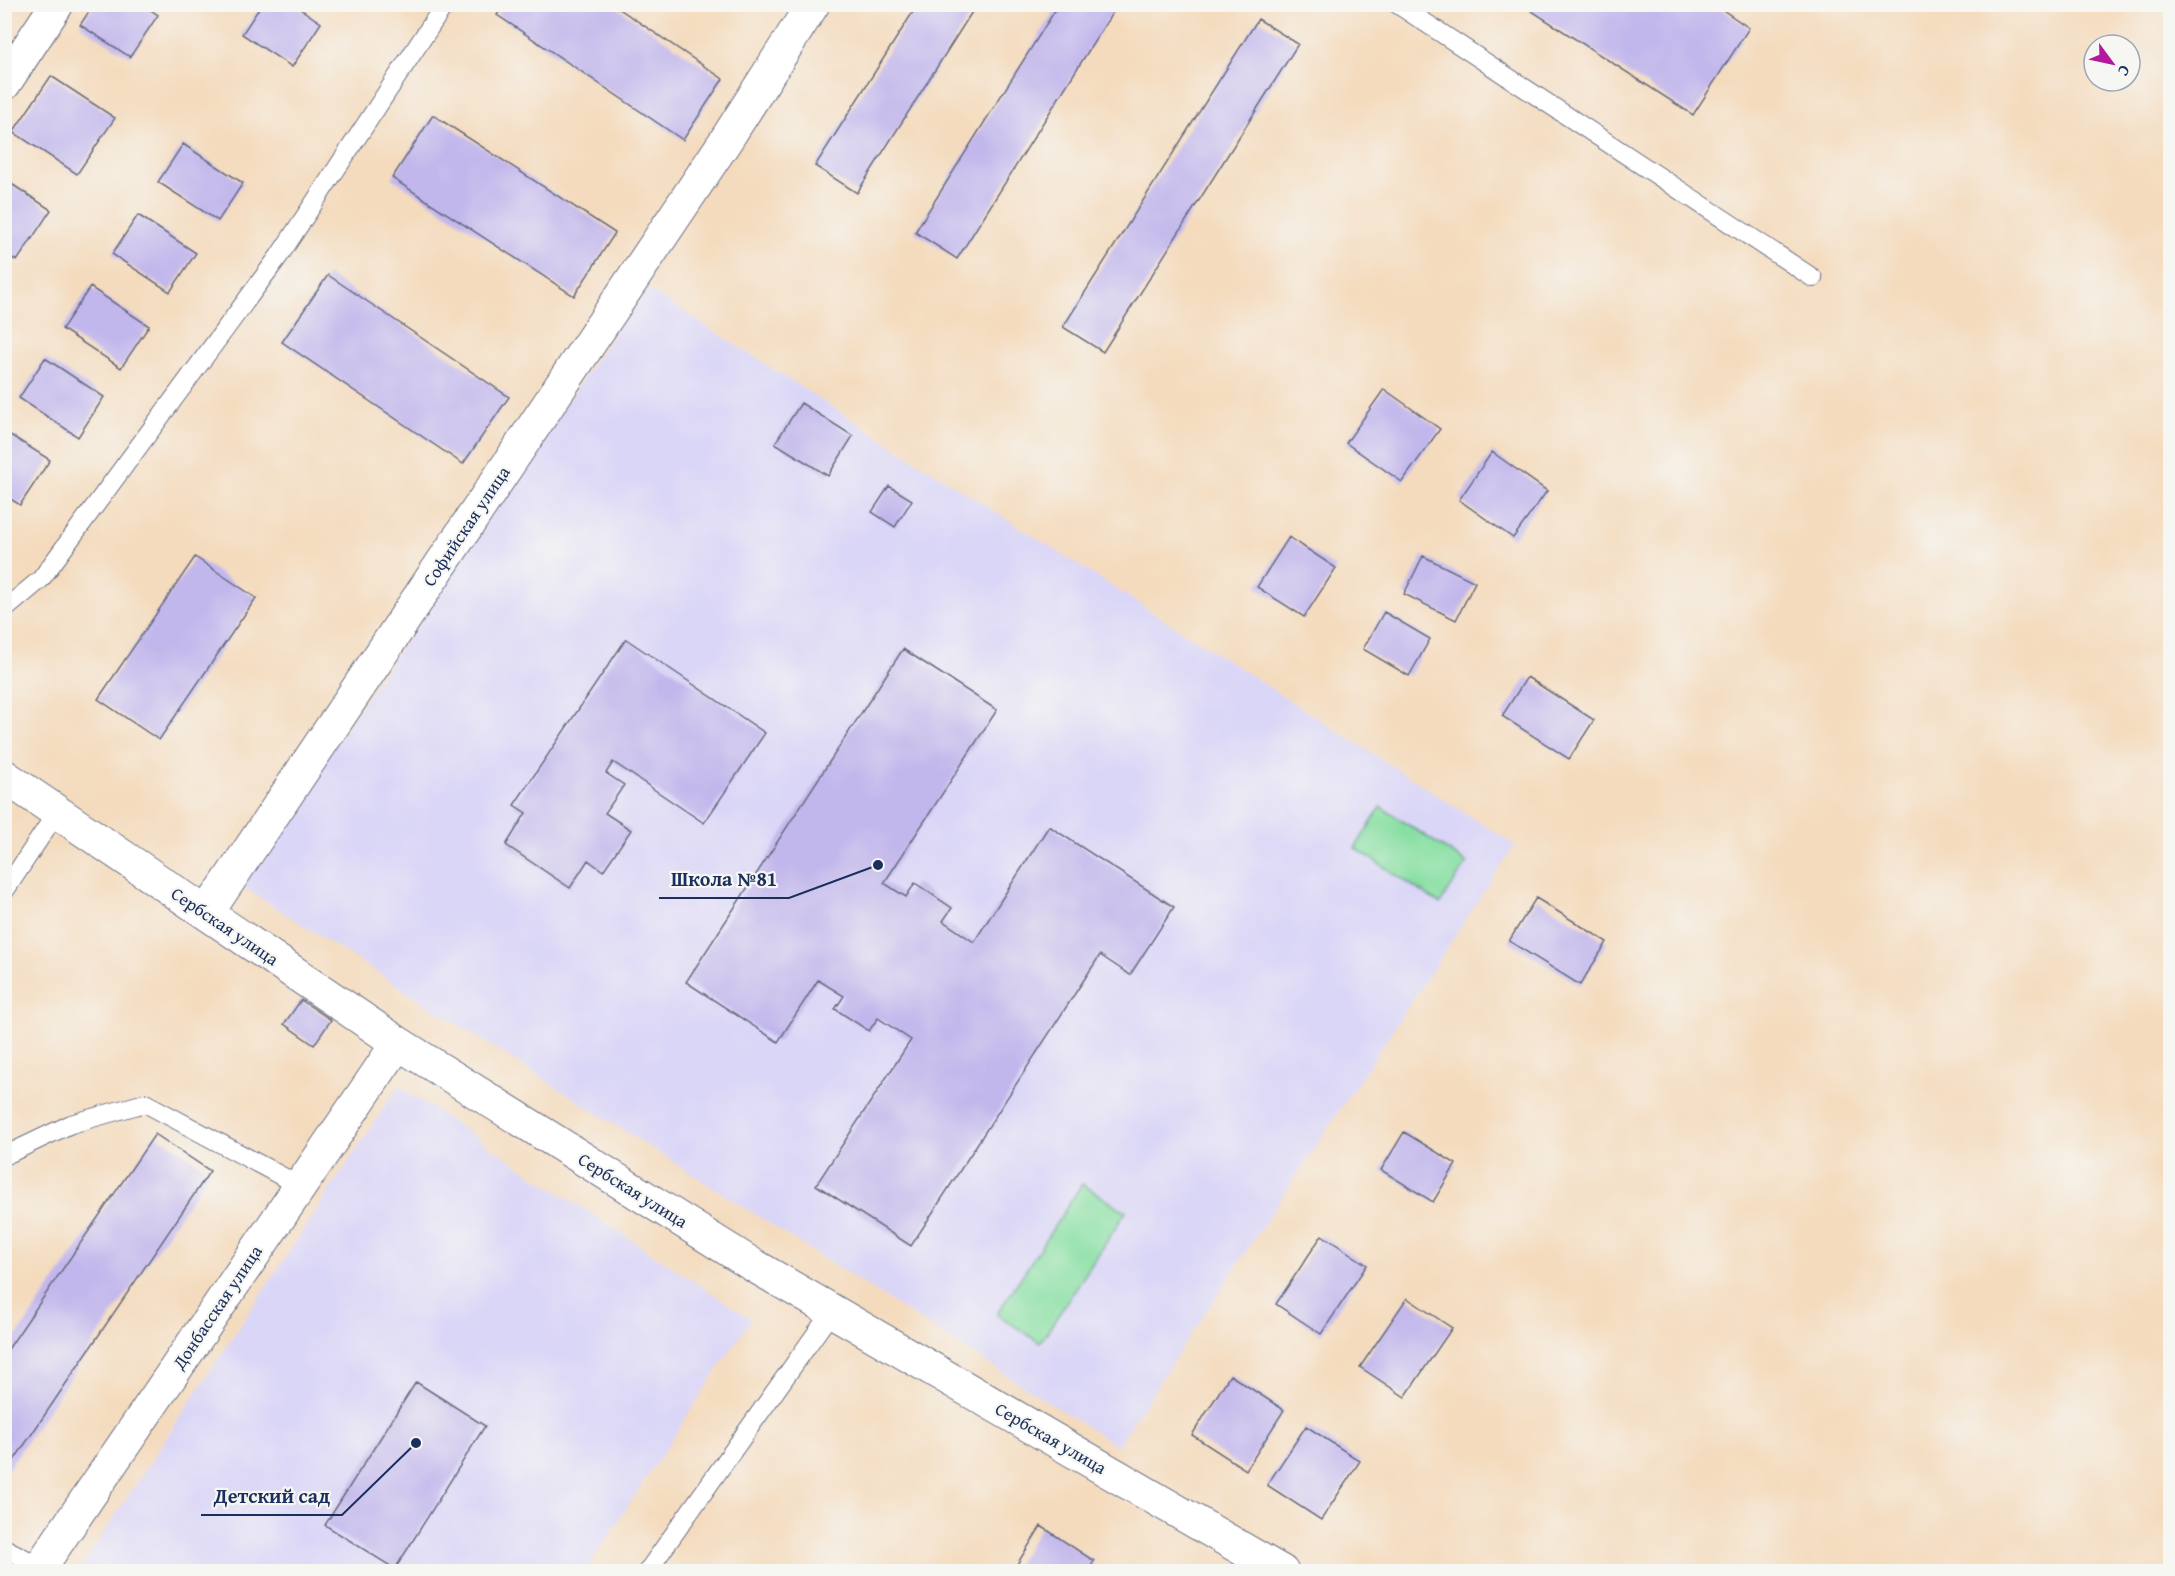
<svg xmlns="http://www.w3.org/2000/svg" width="2175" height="1576" viewBox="0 0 2175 1576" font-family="'Gentium Book Plus',serif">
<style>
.built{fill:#dad6f7}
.green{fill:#88dfa3;stroke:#528780;stroke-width:1.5}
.building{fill:#c2b7ec}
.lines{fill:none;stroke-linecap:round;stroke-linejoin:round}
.lane-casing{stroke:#676b80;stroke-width:20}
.street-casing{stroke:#676b80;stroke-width:35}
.lane{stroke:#fff;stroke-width:18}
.street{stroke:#fff;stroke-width:33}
.labels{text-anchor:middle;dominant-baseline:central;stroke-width:4.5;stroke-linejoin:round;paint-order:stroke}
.street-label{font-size:18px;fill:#1b2f5e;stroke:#f6f6f2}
.leader{fill:none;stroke:#1b2f5e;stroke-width:2}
.callout-dot{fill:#1b2f5e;stroke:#f6f6f2;stroke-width:2}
.callout-label{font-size:20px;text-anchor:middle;font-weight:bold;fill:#1b2f5e;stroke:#f6f6f2;stroke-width:4.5;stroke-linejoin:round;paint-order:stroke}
</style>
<rect width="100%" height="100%" fill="#f6f6f2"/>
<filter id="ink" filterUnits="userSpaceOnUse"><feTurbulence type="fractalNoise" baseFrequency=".0167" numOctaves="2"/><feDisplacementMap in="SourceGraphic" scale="12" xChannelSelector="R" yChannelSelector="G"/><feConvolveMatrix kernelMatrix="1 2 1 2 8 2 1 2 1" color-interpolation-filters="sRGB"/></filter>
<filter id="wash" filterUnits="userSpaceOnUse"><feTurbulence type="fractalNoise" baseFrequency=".008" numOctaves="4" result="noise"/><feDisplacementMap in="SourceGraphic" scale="24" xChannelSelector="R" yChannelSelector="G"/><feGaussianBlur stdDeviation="1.35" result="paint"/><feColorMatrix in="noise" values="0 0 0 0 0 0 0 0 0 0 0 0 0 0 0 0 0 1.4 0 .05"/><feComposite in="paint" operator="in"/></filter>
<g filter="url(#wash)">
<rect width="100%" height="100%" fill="#f4dbbe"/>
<path class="built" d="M645 287 1515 845 1117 1446 240 885Z
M398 1086 751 1319 585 1571 90 1572 82 1566Z"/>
<path class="green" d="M1381 807 1467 863 1440 904 1355 848Z
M1082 1184 1126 1212 1040 1343 997 1314Z"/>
<g id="blocks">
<path class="building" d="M94 4H142L158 15 130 57 80 25Z
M262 4H293L321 23 292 67 242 34Z
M504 4H612L723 79 683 140 497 15Z
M918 4H977L857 193 815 166Z
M1059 4H1118L957 259 915 232Z
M1521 4H1714L1749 28 1693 115Z
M1258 19 1298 44 1103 352 1063 327Z
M51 76 115 118 77 174 13 132Z
M433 115 615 233 574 296 392 178Z
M183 144 243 183 218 221 158 182Z
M4 179 51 210 17 261 4 253Z
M138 215 196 253 170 292 112 254Z
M328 275 509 397 463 464 282 342Z
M90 287 149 326 121 368 62 329Z
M45 358 104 397 78 437 19 398Z
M1384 389 1440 429 1402 482 1346 443Z
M801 403 853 436 828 476 775 443Z
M4 431 50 460 20 505 4 495Z
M1492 452 1547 491 1513 538 1459 500Z
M889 486 912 500 895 527 872 512Z
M1289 537 1336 568 1304 617 1257 587Z
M1423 556 1475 582 1456 620 1404 594Z
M195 557 256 598 159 740 98 699Z
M1384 612 1430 639 1409 676 1363 649Z
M626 639 765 733 704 823 613 762 606 773 624 785 605 813 631 830 603 871 588 860 570 888 506 845 526 813 514 805Z
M903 649 997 710 884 883 906 897 915 883 952 908 943 921 974 942 1049 826 1174 907 1130 975 1100 955 911 1246 816 1185 911 1040 878 1018 869 1031 835 1009 844 996 818 980 778 1042 686 982Z
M1527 677 1594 720 1569 759 1502 716Z
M1536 898 1607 942 1580 985 1509 941Z
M301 1000 331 1020 314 1045 284 1024Z
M1404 1132 1456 1164 1433 1202 1381 1170Z
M155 1134 210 1171 4 1475V1355Z
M1322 1235 1367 1265 1321 1334 1276 1304Z
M1407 1298 1452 1328 1405 1397 1360 1367Z
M1230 1375 1284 1410 1246 1470 1192 1435Z
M416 1382 485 1426 395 1569 325 1525Z
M1306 1426 1360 1461 1321 1520 1267 1485Z
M1041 1526 1094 1561 1088 1572H1012Z"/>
</g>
</g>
<g filter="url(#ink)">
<use href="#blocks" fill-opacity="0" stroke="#676b80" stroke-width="1.5"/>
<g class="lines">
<g class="lane-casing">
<path id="lane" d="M1397 4 1813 278
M4 610 41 579 279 256 445 4
M4 892 57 812
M4 1156 71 1124 145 1103 300 1186
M4 1548 41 1567
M647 1572 832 1311"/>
</g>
<g class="street-casing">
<path id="street" d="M4 84 57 4
M4 776 398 1043 753 1265 1282 1572
M207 913 726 140 813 4
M37 1572 398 1043"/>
</g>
<use href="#lane" class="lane"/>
<use href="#street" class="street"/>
</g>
</g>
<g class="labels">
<g class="street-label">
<text transform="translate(466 526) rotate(-56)">Софийская улица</text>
<text transform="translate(225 926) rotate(34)">Сербская улица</text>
<text transform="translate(633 1190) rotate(32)">Сербская улица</text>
<text transform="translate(217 1307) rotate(-56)">Донбасская улица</text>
<text transform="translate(1051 1438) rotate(30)">Сербская улица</text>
</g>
</g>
<path class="leader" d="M878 865L789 898H659M416 1443L342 1515H201"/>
<g class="callout-dot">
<circle cx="878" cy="865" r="6"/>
<circle cx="416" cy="1443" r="6"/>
</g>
<g class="callout-label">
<text x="724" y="886">Школа №81</text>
<text x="272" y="1503">Детский сад</text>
</g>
<rect width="2175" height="1576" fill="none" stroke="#f6f6f2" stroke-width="24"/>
<g transform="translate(2112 63) rotate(123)"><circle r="28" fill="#f6f6f2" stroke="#9ea6b7" stroke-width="1.5"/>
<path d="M0-4.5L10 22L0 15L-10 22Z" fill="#b5179e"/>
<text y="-9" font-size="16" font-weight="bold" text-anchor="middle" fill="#1b2f5e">С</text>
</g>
</svg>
